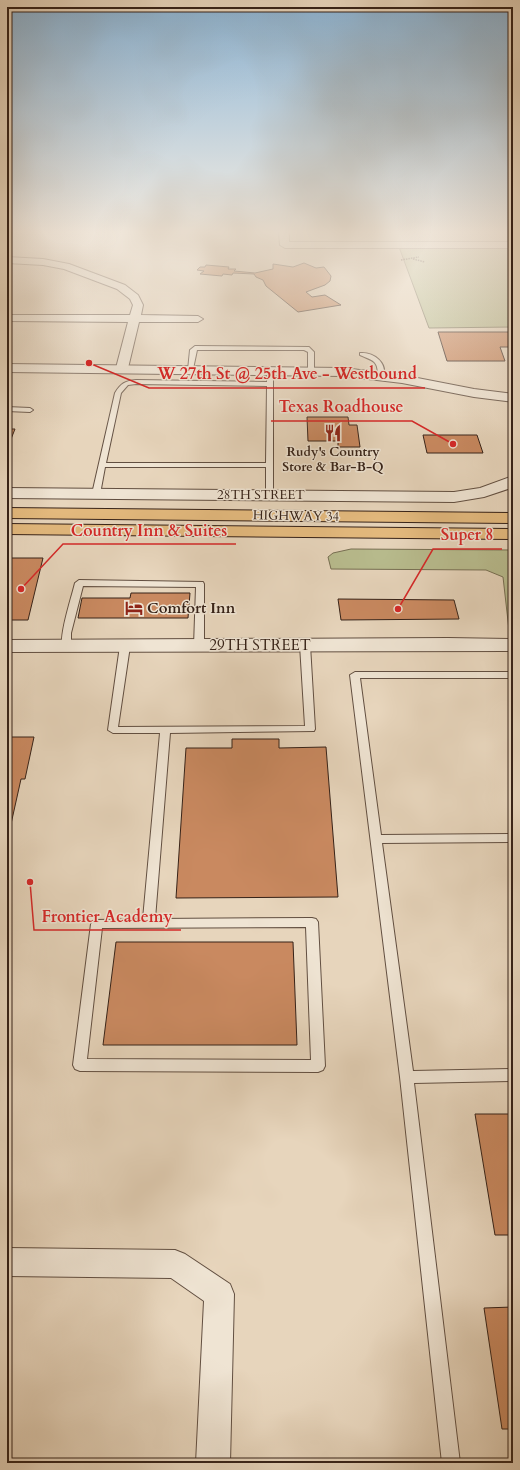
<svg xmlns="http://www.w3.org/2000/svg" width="520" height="1470" viewBox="0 0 520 1470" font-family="Cardo,serif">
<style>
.green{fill:#b8bc8e;stroke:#776f53}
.building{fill:#c98960;stroke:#362218}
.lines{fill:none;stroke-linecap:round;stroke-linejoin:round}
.service-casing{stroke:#624f41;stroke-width:2}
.minor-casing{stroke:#624f41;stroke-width:2}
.tertiary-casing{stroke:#624f41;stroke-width:2}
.trunk-casing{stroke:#362218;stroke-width:2}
.path{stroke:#362218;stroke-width:1.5;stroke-dasharray:1.5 1;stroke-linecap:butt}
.service{fill:#efe4d3;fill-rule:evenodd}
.minor{fill:#efe4d3;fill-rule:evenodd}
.tertiary{fill:#efe4d3;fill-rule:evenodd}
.trunk{fill:#e4ba7e;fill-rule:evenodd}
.labels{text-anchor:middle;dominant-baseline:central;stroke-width:3;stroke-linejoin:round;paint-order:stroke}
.far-poi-label{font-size:13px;font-weight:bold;fill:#362218;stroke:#efe4d3}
.far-street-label{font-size:13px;fill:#362218;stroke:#efe4d3}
.poi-label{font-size:15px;font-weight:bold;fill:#362218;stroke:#efe4d3;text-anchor:start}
.street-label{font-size:15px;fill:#362218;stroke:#efe4d3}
.leader{fill:none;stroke:#d62828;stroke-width:1.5}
.callout-dot{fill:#d62828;stroke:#efe4d3;stroke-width:1.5}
.callout-label{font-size:16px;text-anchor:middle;font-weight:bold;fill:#d62828;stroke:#efe4d3;stroke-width:3;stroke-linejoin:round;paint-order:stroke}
</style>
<rect width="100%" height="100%" fill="#e7d5bc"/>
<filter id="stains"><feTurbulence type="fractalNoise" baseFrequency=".005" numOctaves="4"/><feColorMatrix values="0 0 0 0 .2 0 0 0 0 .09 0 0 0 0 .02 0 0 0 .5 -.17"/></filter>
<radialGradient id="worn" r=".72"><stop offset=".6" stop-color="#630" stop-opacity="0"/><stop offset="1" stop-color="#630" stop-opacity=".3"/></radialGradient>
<path class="green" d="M399 247H513V327L429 328Z
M351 549 513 550V630H509L503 577 486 570 331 569 328 557 333 553Z"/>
<path class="building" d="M304 263 316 268 324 267 331 276 330 281 325 285 306 292 312 297 325 295 341 305 298 312 266 286 263 280 256 277 254 274 233 273 232 275 223 274 222 276 200 274 204 271 197 270 200 267H205L206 265 229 267 228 269H236L234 271 255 273 273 269V264L293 267Z
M438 332H513V347H500L505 361H447Z
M307 417H348L349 425H357L360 447H338V441H308Z
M7 429H15L7 449Z
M423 435H477L483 453H427Z
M7 558H43L28 620H7Z
M131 593H190L188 618H78L82 598H130Z
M338 599 454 600 459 619 341 620Z
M7 737H34L25 779H21L7 842Z
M232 739H279V748L326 747 338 897 176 898 186 748H232Z
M116 942H293L297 1045H103Z
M475 1114H513V1235H495Z
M513 1307V1429H502L484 1308Z"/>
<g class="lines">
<g class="service-casing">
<path id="service" d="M195 346 309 347 314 352V371L311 373 308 371V352L304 350H197L193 369 188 370 190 350Z
M360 353C374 352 388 363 383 377L378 376C378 360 373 361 360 355Z
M270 368 273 370V497H267L266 495V467H105L100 494 99 496H93L92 494 115 393C121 383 125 381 136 380L267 382V370ZM136 384 267 386 266 463H106L121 393 128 385Z
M7 407 30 408 33 410 30 412 7 411Z
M79 580 203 582 204 584V646L199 649 194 646 196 587 83 586 71 633V646L66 649 63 648C58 638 72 596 75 583Z
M305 642 310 645 315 729 314 731 170 733 155 919 312 918 316 919 318 922 325 1066 323 1070 318 1072 80 1071 75 1069 73 1065 91 924 93 921 97 920 143 919 160 733H113L108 730 120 646 125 643 130 646 118 727 305 726 300 645ZM306 927 311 1060 87 1059 102 928Z
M355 672H513V678H360L381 835 513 834V842L382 843 413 1071 513 1069V1081L414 1083 460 1463H442L400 1077 350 675Z"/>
</g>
<g class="minor-casing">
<path id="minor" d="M279 232H289V242H513V248H285L280 245Z
M7 257 43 259 69 264 125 285 138 295 143 305 141 315 198 316 203 319 198 322H139L128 368 126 371H118L116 368 128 322 7 321V315H130L133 305 130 299 117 289 64 269 43 265 7 263Z
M7 1248 175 1250 185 1254 230 1284 234 1294 230 1463H196L204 1301 171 1278 7 1276Z"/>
</g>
<g class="tertiary-casing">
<path id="tertiary" d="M7 364 343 368 402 375 474 389 513 394V402L474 397 402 383 343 376 7 372Z
M513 476V487L511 488 484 497 454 502 7 498V488L454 492 480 488Z
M448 638 513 639V651L7 652V640Z"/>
</g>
<g class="trunk-casing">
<path id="trunk" d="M7 508 513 513V523L7 518Z
M7 524 513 529V539L7 534Z"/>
</g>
<path class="path" d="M413 259 425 262
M401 260 419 257"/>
<use href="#service" class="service"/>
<use href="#minor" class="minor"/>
<use href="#tertiary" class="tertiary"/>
<use href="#trunk" class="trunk"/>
</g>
<linearGradient id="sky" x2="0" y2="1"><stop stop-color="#8ab4d6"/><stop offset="0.53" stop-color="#f4ece1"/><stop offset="1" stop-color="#f4ece1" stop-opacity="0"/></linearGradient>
<rect width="520" height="438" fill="url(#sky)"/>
<defs>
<g id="restaurant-bare" transform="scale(1.38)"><path d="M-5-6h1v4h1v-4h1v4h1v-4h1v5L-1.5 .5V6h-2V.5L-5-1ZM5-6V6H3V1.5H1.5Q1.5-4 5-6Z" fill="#8f2418" stroke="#efe4d3" stroke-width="2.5" paint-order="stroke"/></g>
<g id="hotel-bare" transform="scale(1.38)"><path d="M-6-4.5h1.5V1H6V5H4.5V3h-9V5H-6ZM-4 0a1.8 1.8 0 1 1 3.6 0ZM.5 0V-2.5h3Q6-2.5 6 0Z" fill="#8f2418" stroke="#efe4d3" stroke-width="2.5" paint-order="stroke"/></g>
</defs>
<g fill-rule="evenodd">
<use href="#restaurant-bare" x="333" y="433"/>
<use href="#hotel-bare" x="134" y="608"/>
</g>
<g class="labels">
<g class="far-poi-label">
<text x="333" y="452">Rudy's Country<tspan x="333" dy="15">Store &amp; Bar-B-Q</tspan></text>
</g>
<g class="far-street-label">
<text x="261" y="495">28TH STREET</text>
<text transform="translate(296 516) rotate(1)">HIGHWAY 34</text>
</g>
<g class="poi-label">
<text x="147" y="608">Comfort Inn</text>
</g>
<g class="street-label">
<text x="260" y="645">29TH STREET</text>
</g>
</g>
<path class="leader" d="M89 363L149 388H425M453 444L412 421H271M21 589L63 544H236M398 609L433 549H502M30 882L34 930H181"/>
<g class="callout-dot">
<circle cx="89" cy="363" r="4"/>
<circle cx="453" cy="444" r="4"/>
<circle cx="21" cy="589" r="4"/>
<circle cx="398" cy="609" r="4"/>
<circle cx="30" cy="882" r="4"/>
</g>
<g class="callout-label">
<text x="287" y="379">W 27th St @ 25th Ave - Westbound</text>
<text x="341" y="412">Texas Roadhouse</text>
<text x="149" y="536">Country Inn &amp; Suites</text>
<text x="467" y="540">Super 8</text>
<text x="107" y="922">Frontier Academy</text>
</g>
<rect width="520" height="1470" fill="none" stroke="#e7d5bc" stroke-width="24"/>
<rect x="8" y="8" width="504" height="1454" fill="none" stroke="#362218" stroke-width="2"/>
<rect x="12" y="12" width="496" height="1446" fill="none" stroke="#362218"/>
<rect width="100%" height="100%" filter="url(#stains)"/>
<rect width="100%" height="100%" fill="url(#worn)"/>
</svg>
